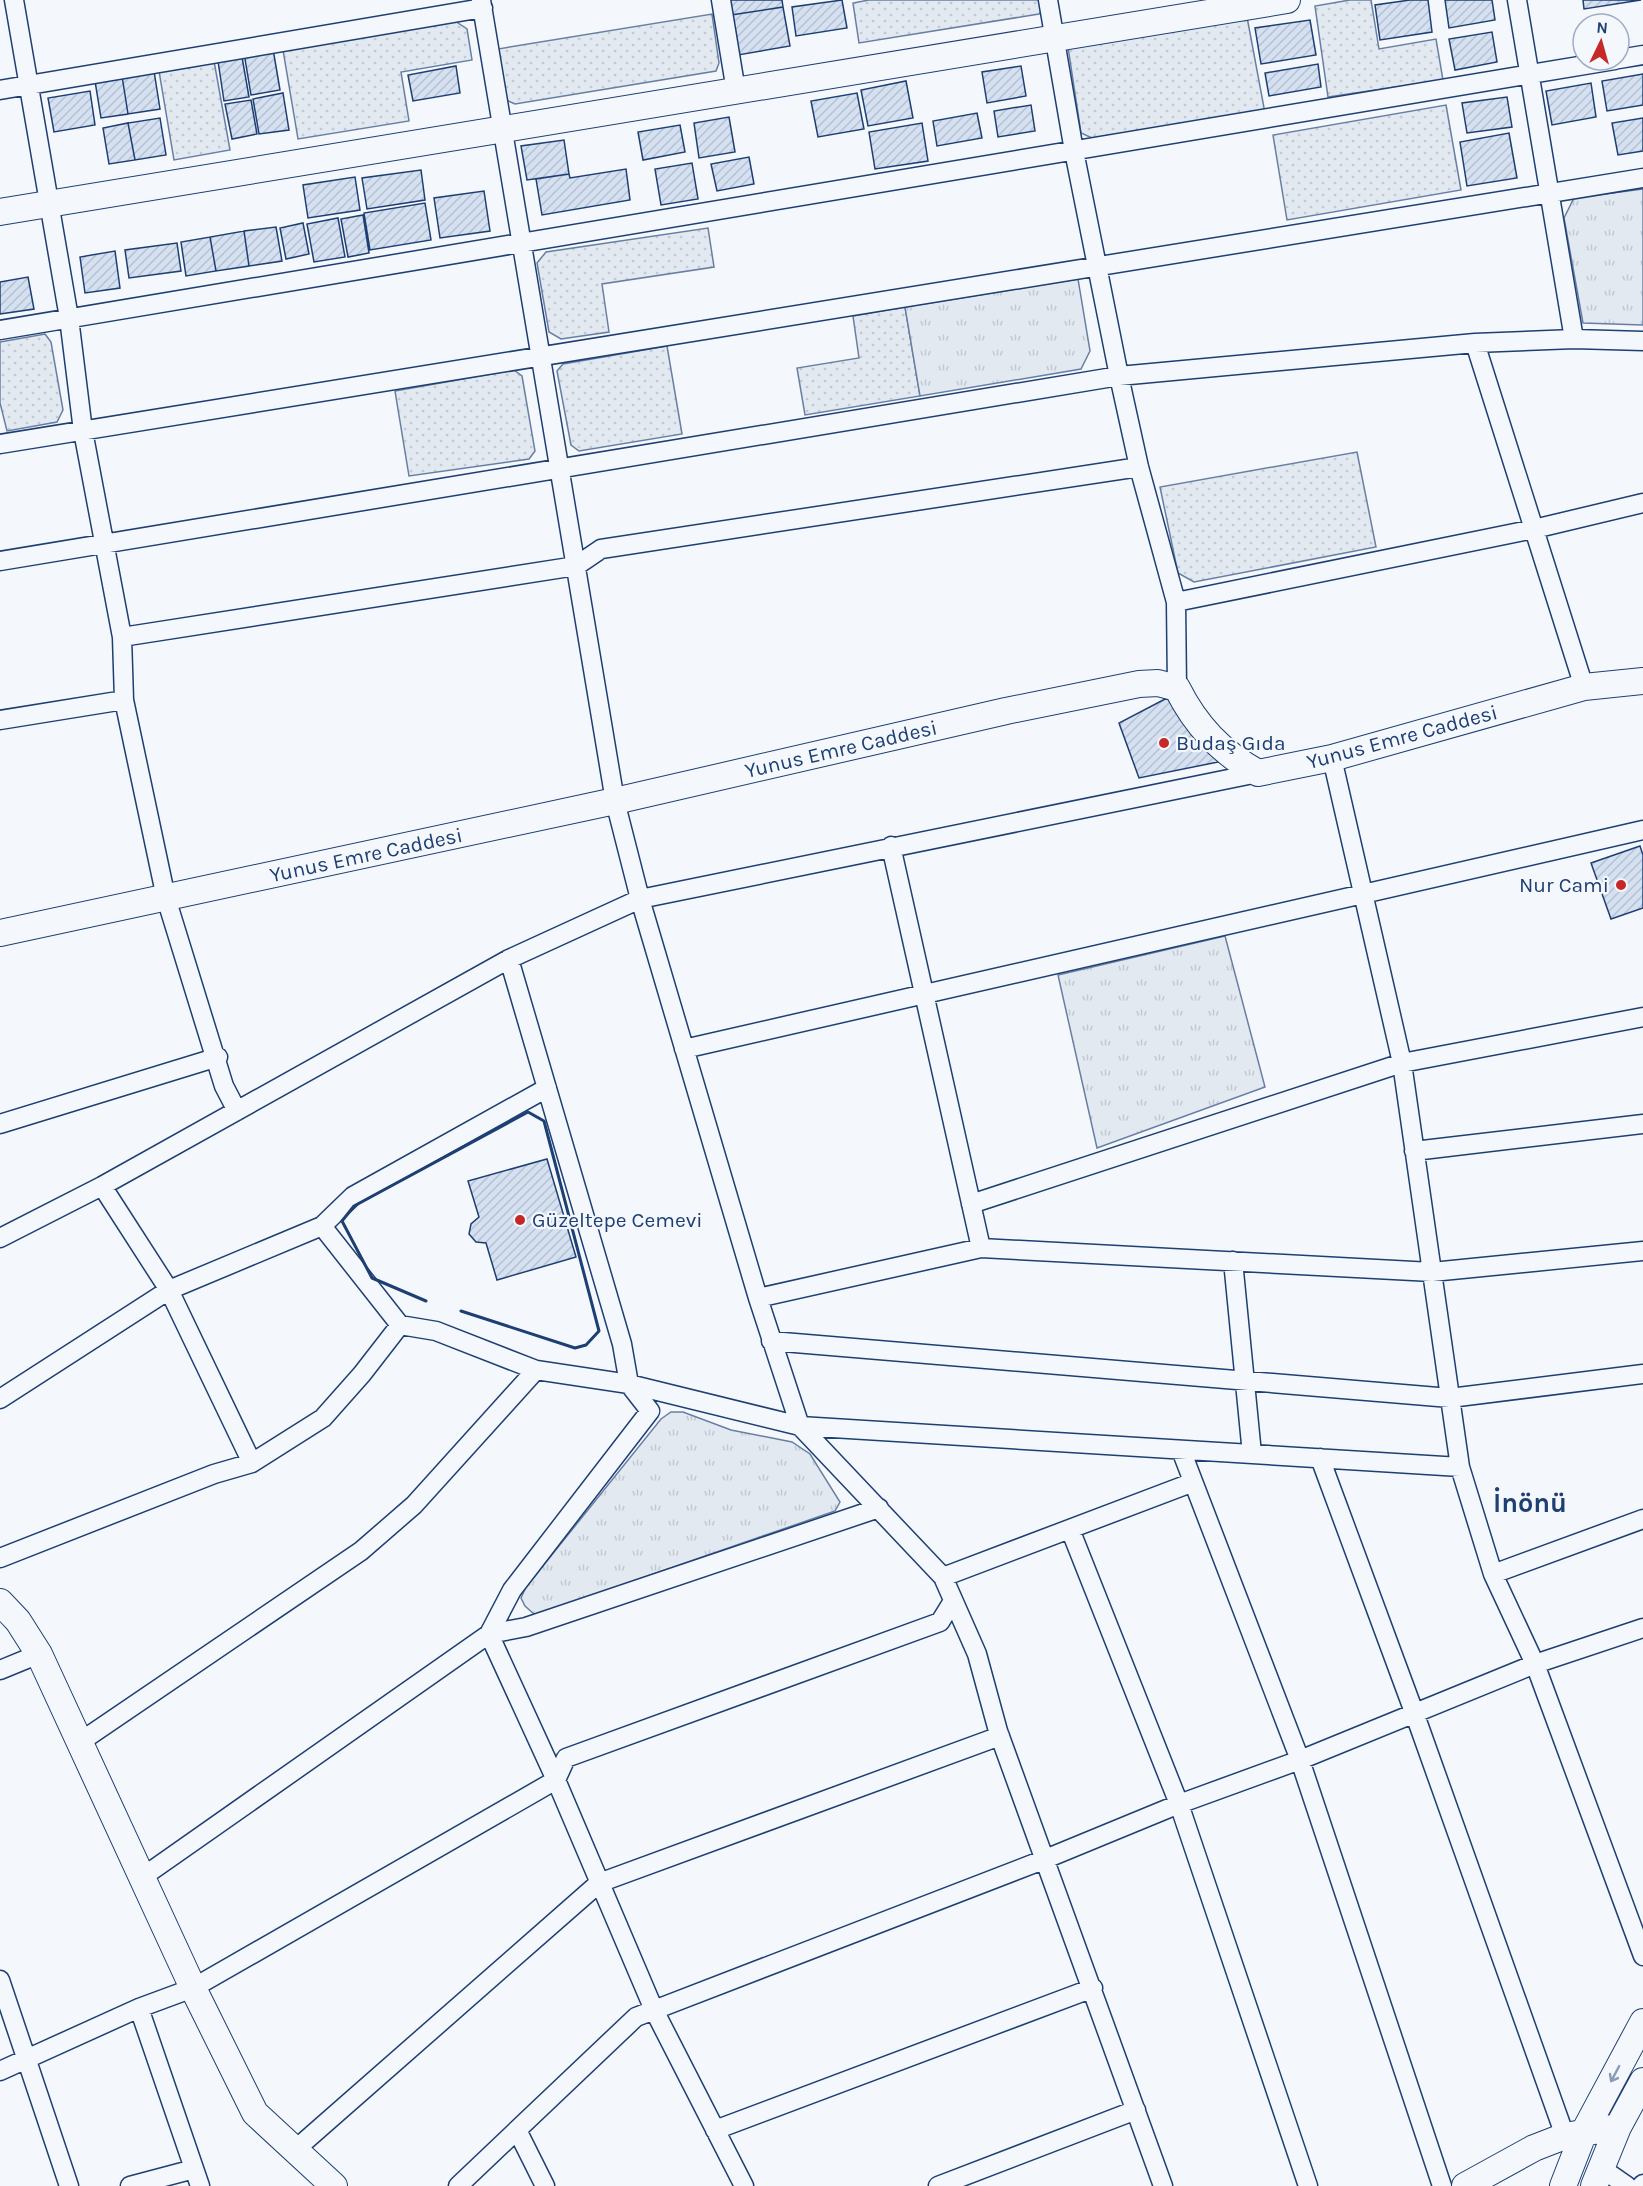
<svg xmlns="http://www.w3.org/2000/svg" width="1643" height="2186" viewBox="0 0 1643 2186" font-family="Karla,sans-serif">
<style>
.grass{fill:url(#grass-dots);stroke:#687fa3;stroke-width:1.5}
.park{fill:url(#park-tufts);stroke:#687fa3;stroke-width:1.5}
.building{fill:url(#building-hatch);stroke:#1d3f73;stroke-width:1.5}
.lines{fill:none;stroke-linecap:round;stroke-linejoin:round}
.street-casing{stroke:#1d3f73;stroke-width:21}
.secondary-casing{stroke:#1d3f73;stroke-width:28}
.street{stroke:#f4f7fb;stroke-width:18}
.secondary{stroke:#f4f7fb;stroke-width:26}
.wall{stroke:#1d3f73;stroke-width:3}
.oneway{stroke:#889bb7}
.poi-dot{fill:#c62828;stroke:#f4f7fb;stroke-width:2}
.labels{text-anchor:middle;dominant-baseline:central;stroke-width:4.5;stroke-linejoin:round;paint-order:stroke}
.street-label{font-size:21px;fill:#1d3f73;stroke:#f4f7fb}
.poi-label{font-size:21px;fill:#1d3f73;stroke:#f4f7fb;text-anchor:start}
.district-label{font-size:27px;font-weight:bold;fill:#1d3f73;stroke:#f4f7fb}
</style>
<defs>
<pattern id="grass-dots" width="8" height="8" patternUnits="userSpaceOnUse" patternTransform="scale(1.5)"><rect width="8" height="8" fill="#e3e9f0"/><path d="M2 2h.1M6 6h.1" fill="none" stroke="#c2c9d1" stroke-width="1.8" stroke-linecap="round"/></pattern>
<pattern id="park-tufts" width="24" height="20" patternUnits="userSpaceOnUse" patternTransform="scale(1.5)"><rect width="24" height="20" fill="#e3e9f0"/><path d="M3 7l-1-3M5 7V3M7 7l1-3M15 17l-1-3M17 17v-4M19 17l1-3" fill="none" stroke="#c2c9d1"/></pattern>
<pattern id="building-hatch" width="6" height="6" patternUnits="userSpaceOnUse" patternTransform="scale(1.5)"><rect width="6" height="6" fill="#d5e0f0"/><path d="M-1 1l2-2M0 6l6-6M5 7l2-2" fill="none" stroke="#b6c1d1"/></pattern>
</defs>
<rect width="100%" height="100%" fill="#f4f7fb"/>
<path class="grass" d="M869 0H1043L1044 8 1039 14 859 43 853 3Z
M1350 0H1371L1379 49 1436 39 1443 80 1328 97 1315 6Z
M712 14 719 63 716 71 515 104 506 100 498 49Z
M1247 17 1265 113 1092 138 1081 133 1068 47Z
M455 21 467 29 472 60 401 72 409 121 298 139 283 50Z
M214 61 230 150 174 160 159 71Z
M1446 105 1461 190 1287 220 1273 135Z
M708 228 714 267 602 284 609 332 561 339 549 332 537 263 546 252Z
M905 307 920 396 805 415 797 368 859 358 853 316Z
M45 334 51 342 63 410 57 422 7 431 0 403V342Z
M667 346 682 434 579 451 571 445 557 371 563 364Z
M514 370 522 376 535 451 529 459 409 476 395 391Z
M1357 452 1376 547 1194 582 1178 573 1160 487Z"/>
<path class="park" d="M1643 189V325L1583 323 1564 218 1574 198Z
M1078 279 1090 351 1081 369 920 396 905 307Z
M1225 936 1265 1087 1097 1148 1058 975Z
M671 1412H683L731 1430 792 1442 810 1454 840 1502 835 1511 535 1615 525 1606 521 1598 526 1587 661 1419Z"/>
<path class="building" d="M729 0H782L783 7 731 15Z
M842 0 847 28 796 36 792 7Z
M1410 0H1428L1432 32 1380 40 1375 5Z
M1445 0H1492L1495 20 1449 28Z
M1583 0H1641L1584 9Z
M783 7 790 46 738 55 731 15Z
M1310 20 1316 55 1261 64 1255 28Z
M1492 32 1497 62 1455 70 1449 39Z
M273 49 280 90 251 95 244 53Z
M242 57 249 97 224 101 218 61Z
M1318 64 1321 87 1269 96 1265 73Z
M456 66 460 93 413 101 408 75Z
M1021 66 1026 96 987 103 982 72Z
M154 71 160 109 128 114 122 76Z
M1643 74V105L1607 111 1602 81Z
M122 76 128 114 101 118 95 81Z
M906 81 913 118 868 126 861 90Z
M1591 83 1596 117 1552 125 1546 91Z
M90 91 95 125 54 132 48 98Z
M283 93 289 130 259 134 253 99Z
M857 93 864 129 818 137 811 101Z
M1507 97 1512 127 1467 133 1462 103Z
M251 100 257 134 232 139 225 104Z
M1031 105 1035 131 998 137 994 111Z
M977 113 982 138 937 146 933 121Z
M729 117 735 152 699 158 694 123Z
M160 118 166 155 135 160 128 123Z
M1643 118V151L1618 155 1612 123Z
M128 123 135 160 109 164 103 128Z
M922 123 928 161 875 169 869 132Z
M680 125 685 152 643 160 638 132Z
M1509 133 1517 178 1467 186 1460 142Z
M564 140 569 174 527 180 521 146Z
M749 157 754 184 717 191 711 164Z
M692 163 698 199 661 205 655 169Z
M626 169 630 200 542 215 536 179 569 174 570 178Z
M421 170 425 200 367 209 362 178Z
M355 177 360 210 308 218 303 185Z
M484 191 490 231 440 238 434 198Z
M425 203 431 240 370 250 364 213Z
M363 215 369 253 348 257 341 219Z
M338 218 345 257 314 262 307 224Z
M303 223 309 254 286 259 280 228Z
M276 227 282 261 249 266 244 231Z
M244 231 249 266 216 271 210 237Z
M210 237 216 271 186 276 181 242Z
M177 243 181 271 129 278 125 250Z
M115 251 120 288 85 293 80 257Z
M28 277 34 309 0 314V282Z
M1167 698 1218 762 1139 778 1119 723Z
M1640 846 1643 855V908L1611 919 1591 863Z
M547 1159 576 1257 497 1280 486 1243 476 1242 469 1234 471 1224 479 1217 468 1181Z"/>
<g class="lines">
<g class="street-casing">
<path id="street" d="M14 0 69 318 83 431 122 637 124 700 166 898 224 1086 237 1111
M481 0 615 801 640 899 758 1298 800 1426 943 1577 977 1654 998 1731 1163 2186
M721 0 736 91
M1048 0 1074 151 1119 376 1139 467 1176 602 1177 688
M1517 0 1574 339
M1619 59 1643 55
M0 90 483 8
M0 330 1615 60
M1475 343 1584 687
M0 444 1643 178
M0 561 1119 376 1475 343 1574 339 1643 341
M1176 602 1534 529 1643 503
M122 637 576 566 601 549 1139 467
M0 720 124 700
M1332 758 1402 1063 1460 1467 1493 1574 1535 1664 1643 1956
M891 846 981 1248
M509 959 622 1344 629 1384 650 1411 512 1590 489 1634 556 1780 654 2010 744 2186
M684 1049 1643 830
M0 1124 218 1057
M1414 1151 1643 1124
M102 1186 169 1290 252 1463
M971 1204 1402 1063 1643 1017
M322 1226 400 1325 436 1331 536 1370 629 1384 800 1426 1460 1467
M0 1238 102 1186 509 959 640 899 1258 773
M1233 1261 1252 1454
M758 1298 981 1248 1432 1272 1643 1251
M771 1341 1450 1398 1643 1374
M0 1399 169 1290 322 1226 353 1196 547 1088
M1181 1450 1300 1760 1442 2186
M1320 1458 1414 1712 1565 2136
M1070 1529 1179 1804 1308 2186
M0 1558 214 1474 252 1463 323 1418 362 1374 400 1325
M1493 1574 1643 1519
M943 1577 1191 1483
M0 1670 39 1654
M80 1742 361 1551 414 1505 536 1370
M144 1876 489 1634 526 1627 879 1508
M0 1980 69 2186
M139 2008 200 2186
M0 2071 139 2008 193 1988 556 1780 566 1758 940 1622 953 1601
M517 2130 545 2186
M715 2130 1093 1988
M296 2149 599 1883 1000 1736
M1601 2168 1627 2186
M130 2186 194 2169
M458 2186 636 2017 1043 1860 1179 1804 1300 1760 1535 1664 1643 1628
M938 2186 1136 2110
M1641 2186 1643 2184"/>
</g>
<g class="secondary-casing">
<path id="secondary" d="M0 212 1287 0
M0 933 615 801 1006 711 1139 684 1158 683 1177 688C1196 726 1221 752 1258 773L1332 758 1584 687 1643 681
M0 1602 18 1621 39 1654 193 1988 255 2113 334 2186
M1465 2186 1534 2148 1565 2136 1618 2127 1643 2081
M1563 2186 1584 2132 1643 2022
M1594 2186 1618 2127"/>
</g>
<use href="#street" class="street"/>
<use href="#secondary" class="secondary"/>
<path class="wall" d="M426 1301 372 1278 342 1221 354 1206 528 1112 544 1121 599 1331 586 1345 575 1348 461 1311"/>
</g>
<defs><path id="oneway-shaft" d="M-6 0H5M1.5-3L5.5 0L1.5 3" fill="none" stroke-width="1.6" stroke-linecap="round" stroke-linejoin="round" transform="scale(1.5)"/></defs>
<use class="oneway" href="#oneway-shaft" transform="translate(1615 2074) rotate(118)"/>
<g class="poi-dot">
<circle cx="1164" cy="743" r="6"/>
<circle cx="1621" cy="885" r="6"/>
<circle cx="520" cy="1220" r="6"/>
</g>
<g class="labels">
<g class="street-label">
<text transform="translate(1402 737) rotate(-15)">Yunus Emre Caddesi</text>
<text transform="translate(841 749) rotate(-13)">Yunus Emre Caddesi</text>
<text transform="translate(366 855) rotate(-12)">Yunus Emre Caddesi</text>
</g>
<g class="poi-label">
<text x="1176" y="743">Budaş Gıda</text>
<text x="1609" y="885" text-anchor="end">Nur Cami</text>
<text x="532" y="1220">Güzeltepe Cemevi</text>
</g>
<g class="district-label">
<text x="1530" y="1503">İnönü</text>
</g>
</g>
<g transform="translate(1601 42) rotate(5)"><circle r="28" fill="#f4f7fb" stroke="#9eadc5" stroke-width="1.5"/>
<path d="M0-4.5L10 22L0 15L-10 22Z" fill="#c62828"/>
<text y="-9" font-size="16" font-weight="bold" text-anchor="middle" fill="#1d3f73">N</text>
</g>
</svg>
